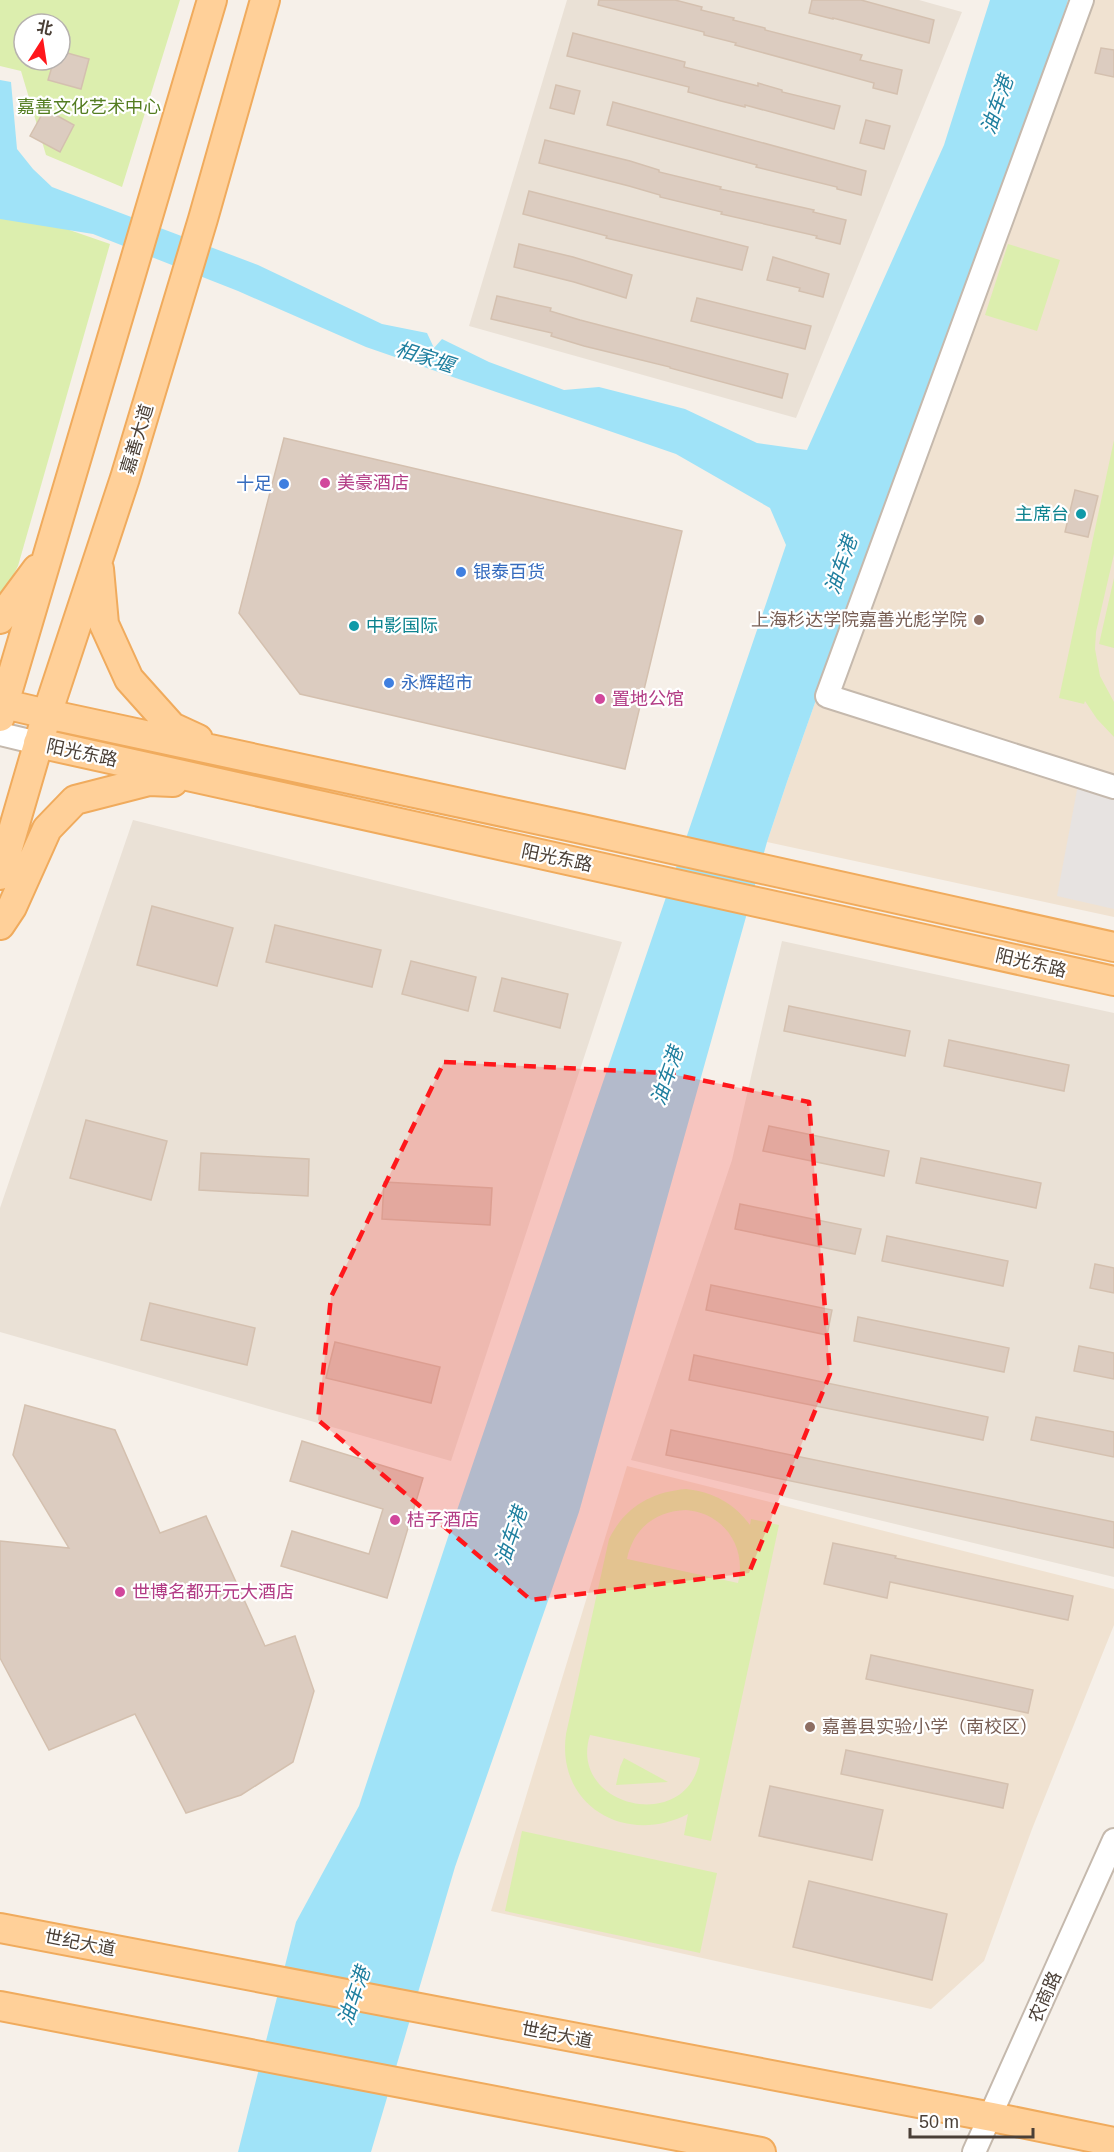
<svg xmlns="http://www.w3.org/2000/svg" width="1114" height="2152" viewBox="0 0 1114 2152" font-family="Arial,'Noto Sans SC',sans-serif">
<style>
.residential{fill:#eae1d6}
.education{fill:#f0e2d1}
.green{fill:#dceeae;fill-rule:evenodd}
.parking{fill:#e7e3e1}
.water{fill:#a0e3f8}
.building{fill:#dcccc0;stroke:#d4c0af;stroke-width:1.5}
.lines{fill:none;stroke-linecap:round;stroke-linejoin:round}
.minor-casing{stroke:#c5b9ad;stroke-width:26}
.major-casing{stroke:#f0ab5d;stroke-width:32}
.minor{stroke:#fff;stroke-width:22}
.major{stroke:#ffd099;stroke-width:28}
.marked{fill:#ff171b;fill-opacity:0.2;stroke:#ff171b;stroke-width:4.5;stroke-dasharray:12 8;stroke-linejoin:round}
.hotel-dot{fill:#d1479c;stroke:#fff;stroke-width:2}
.shop-dot{fill:#3f7fe0;stroke:#fff;stroke-width:2}
.culture-dot{fill:#0f9aa8;stroke:#fff;stroke-width:2}
.education-dot{fill:#8d6e63;stroke:#fff;stroke-width:2}
.labels{text-anchor:middle;dominant-baseline:central;stroke-width:4.5;stroke-linejoin:round;paint-order:stroke}
.park-label{font-size:18px;fill:#547d21;stroke:#fff}
.street-label{font-size:18px;fill:#4a3f36;stroke:#fff}
.hotel-label{font-size:18px;fill:#b23c85;stroke:#fff;text-anchor:start}
.shop-label{font-size:18px;fill:#366cbe;stroke:#fff;text-anchor:start}
.culture-label{font-size:18px;fill:#0d838f;stroke:#fff;text-anchor:end}
.education-label{font-size:18px;fill:#785e54;stroke:#fff;text-anchor:end}
.water-label{font-size:20px;font-style:italic;fill:#1f7f9f;stroke:#fff}
</style>
<rect width="100%" height="100%" fill="#f6f0e9"/>
<path class="residential" d="M567 0H919L962 12 796 418 469 326Z
M133 820 622 942 451 1461 0 1332V1208Z
M782 941 1114 1013V1577L631 1460 732 1160Z"/>
<path class="education" d="M1068 0H1114V917L767 842 787 782 902 457 1058 35Z
M627 1466 1114 1589V1625L1032 1829 984 1961 931 2009 491 1911Z"/>
<path class="green" d="M0 0H180L122 187 46 155 21 71 0 66ZM24 24H60V60H24Z
M0 206 110 244 18 566 0 601Z
M1008 244 1060 260 1037 331 985 315Z
M1114 440V554L1096 632 1095 649 1100 676 1114 702V737L1097 719 1085 701 1084 704 1059 698Z
M1114 578V648L1099 644Z
M686 1489C713 1492 734 1503 750 1525L751 1519 779 1525 711 1841 684 1835 688 1814C626 1846 556 1806 566 1734L609 1539C625 1507 651 1492 686 1489ZM686 1510C724 1513 747 1547 738 1583L627 1559C633 1529 655 1511 686 1510ZM590 1735 700 1758C689 1836 567 1807 590 1735Z
M624 1758 668 1782 616 1785 620 1767Z
M522 1831 717 1873 700 1953 505 1911Z"/>
<path class="parking" d="M1081 769 1114 779V909L1057 896Z"/>
<path class="water" d="M990 0H1068L1057 37 902 457 787 782 767 842 579 1512 455 1867 371 2152H238L296 1922 359 1806 452 1525 786 545 770 508 676 454 366 347 238 291 93 234 0 219V80L11 82 17 149 33 169 52 187 258 265 382 324 427 333 434 348 442 339 489 362 564 390 599 387 685 409 757 443 807 450 944 145Z"/>
<path class="building" d="M599 0H675L702 7 701 10 734 18 733 20 765 28V30L862 55 860 60 902 70 897 94 873 88 874 83 735 45 736 43 704 35V32L598 5Z
M812 0H861L934 20 929 43 833 18V19L809 13Z
M573 33 685 62 684 67 758 86V83L782 90V92L840 106 834 129 745 105V107L721 101 688 92 689 87 567 56Z
M1101 48 1114 50V77L1095 73Z
M60 51 89 59 81 89 48 80 54 60H60Z
M556 85 580 91 574 114 550 108Z
M613 102 866 171 861 195 837 189V187L756 167 757 165 607 125Z
M45 109 74 125 60 152 30 136Z
M866 120 890 126 884 149 860 143Z
M545 140 630 161 659 170V172L721 187 720 189 814 210 813 212 846 220 840 244 816 238 817 236 721 214 722 212 660 197V195L629 186 539 163Z
M529 191 748 247 742 270 606 238 607 236 523 214Z
M519 244 573 257 632 275 626 298 574 282 514 267Z
M773 257 829 274 823 297 799 291 800 288 767 280Z
M497 296 551 308 550 311 580 320 788 374 782 398 670 368V367L584 346 551 336 552 333 491 319Z
M697 298 811 326 805 349 691 321Z
M284 438 682 531 625 769 300 694 239 613Z
M1075 490 1098 496 1088 537 1065 532Z
M152 906 233 928 217 986 137 965Z
M275 925 381 950 372 987 266 962Z
M411 961 476 977 468 1011 402 994Z
M502 978 568 994 560 1028 494 1011Z
M789 1006 910 1031 905 1056 784 1031Z
M949 1040 1069 1065 1064 1091 944 1066Z
M86 1120 167 1141 151 1200 70 1178Z
M769 1126 889 1151 884 1176 763 1151Z
M201 1153 309 1159 308 1196 199 1190Z
M921 1158 1041 1183 1036 1208 916 1183Z
M384 1182 492 1188 490 1225 382 1219Z
M740 1204 861 1229 855 1254 735 1229Z
M887 1236 1008 1261 1003 1286 882 1261Z
M1095 1264 1114 1268V1293L1090 1288Z
M711 1285 832 1310 827 1335 706 1310Z
M150 1303 255 1328 247 1365 141 1340Z
M858 1317 1009 1348 1004 1372 854 1341Z
M335 1342 440 1367 431 1403 326 1378Z
M1079 1346 1114 1353V1379L1074 1371Z
M694 1355 988 1417 983 1440 689 1380Z
M25 1405 115 1430 160 1533 206 1516 265 1646 295 1636 314 1691 293 1762 241 1795 186 1813 135 1714 49 1750 0 1658V1541L69 1548 13 1455Z
M1036 1417 1114 1432V1457L1031 1440Z
M671 1430 1114 1522V1548L666 1455Z
M302 1441 423 1478 387 1598 281 1566 292 1531 369 1554 383 1509 290 1481Z
M833 1543 896 1556 895 1558 1073 1596 1068 1620 890 1582 887 1598 824 1584Z
M871 1655 1033 1690 1028 1713 866 1679Z
M846 1750 1008 1784 1003 1808 841 1774Z
M770 1786 883 1810 872 1860 759 1836Z
M809 1881 947 1914 932 1980 793 1947Z"/>
<g class="lines">
<g class="minor-casing">
<path id="minor" d="M1082 0 827 696 1114 787
M0 734 38 743
M974 2152 1114 1840"/>
</g>
<g class="major-casing">
<path id="major" d="M99 569 104 624 129 679 172 727 198 739
M0 619 37 569
M0 703 47 714 582 829 1114 947
M0 717 212 0
M38 743 1114 981
M0 875 47 714 125 478 203 219 265 0
M0 925 12 907 47 829 75 800 149 781 173 782
M0 1928 992 2117 1114 2142
M0 2006 761 2152"/>
</g>
<use href="#minor" class="minor"/>
<use href="#major" class="major"/>
</g>
<path class="marked" d="M444 1062 666 1073 809 1102 830 1374 749 1573 531 1600 318 1420 331 1297Z"/>
<g class="hotel-dot">
<circle cx="325" cy="483" r="6"/>
<circle cx="600" cy="699" r="6"/>
<circle cx="395" cy="1520" r="6"/>
<circle cx="120" cy="1592" r="6"/>
</g>
<g class="shop-dot">
<circle cx="284" cy="484" r="6"/>
<circle cx="461" cy="572" r="6"/>
<circle cx="389" cy="683" r="6"/>
</g>
<g class="culture-dot">
<circle cx="1081" cy="514" r="6"/>
<circle cx="354" cy="626" r="6"/>
</g>
<g class="education-dot">
<circle cx="979" cy="620" r="6"/>
<circle cx="810" cy="1727" r="6"/>
</g>
<g class="labels">
<g class="park-label">
<text x="89" y="107">嘉善文化艺术中心</text>
</g>
<g class="street-label">
<text transform="translate(137 439) rotate(-73)">嘉善大道</text>
<text transform="translate(82 753) rotate(12)">阳光东路</text>
<text transform="translate(557 858) rotate(12)">阳光东路</text>
<text transform="translate(1031 963) rotate(13)">阳光东路</text>
<text transform="translate(80 1943) rotate(11)">世纪大道</text>
<text transform="translate(1045 1997) rotate(-66)">农商路</text>
<text transform="translate(557 2035) rotate(11)">世纪大道</text>
</g>
<g class="hotel-label">
<text x="337" y="483">美豪酒店</text>
<text x="612" y="699">置地公馆</text>
<text x="407" y="1520">桔子酒店</text>
<text x="132" y="1592">世博名都开元大酒店</text>
</g>
<g class="shop-label">
<text x="272" y="484" text-anchor="end">十足</text>
<text x="473" y="572">银泰百货</text>
<text x="401" y="683">永辉超市</text>
</g>
<g class="culture-label">
<text x="1069" y="514">主席台</text>
<text x="366" y="626" text-anchor="start">中影国际</text>
</g>
<g class="education-label">
<text x="967" y="620">上海杉达学院嘉善光彪学院</text>
<text x="822" y="1727" text-anchor="start">嘉善县实验小学（南校区）</text>
</g>
<g class="water-label">
<text transform="translate(997 105) rotate(-71)">油车港</text>
<text transform="translate(425 357) rotate(18)">相家堰</text>
<text transform="translate(841 565) rotate(-71)">油车港</text>
<text transform="translate(667 1076) rotate(-71)">油车港</text>
<text transform="translate(511 1536) rotate(-71)">油车港</text>
<text transform="translate(354 1996) rotate(-71)">油车港</text>
</g>
</g>
<g transform="translate(42 42) rotate(12)"><circle r="28" fill="#ffffff" stroke="#b7b2af" stroke-width="1.5"/>
<path d="M0-4.5L10 22L0 15L-10 22Z" fill="#ff171b"/>
<text y="-9" font-size="16" font-weight="bold" text-anchor="middle" fill="#4a3f36">北</text>
</g>
<path d="M910 2128v9h123v-9" fill="none" stroke="#4a3f36" stroke-width="3"/>
<text x="919" y="2128" font-size="18" fill="#4a3f36" stroke="#ffffff" stroke-width="4.5" paint-order="stroke">50 m</text>
</svg>
